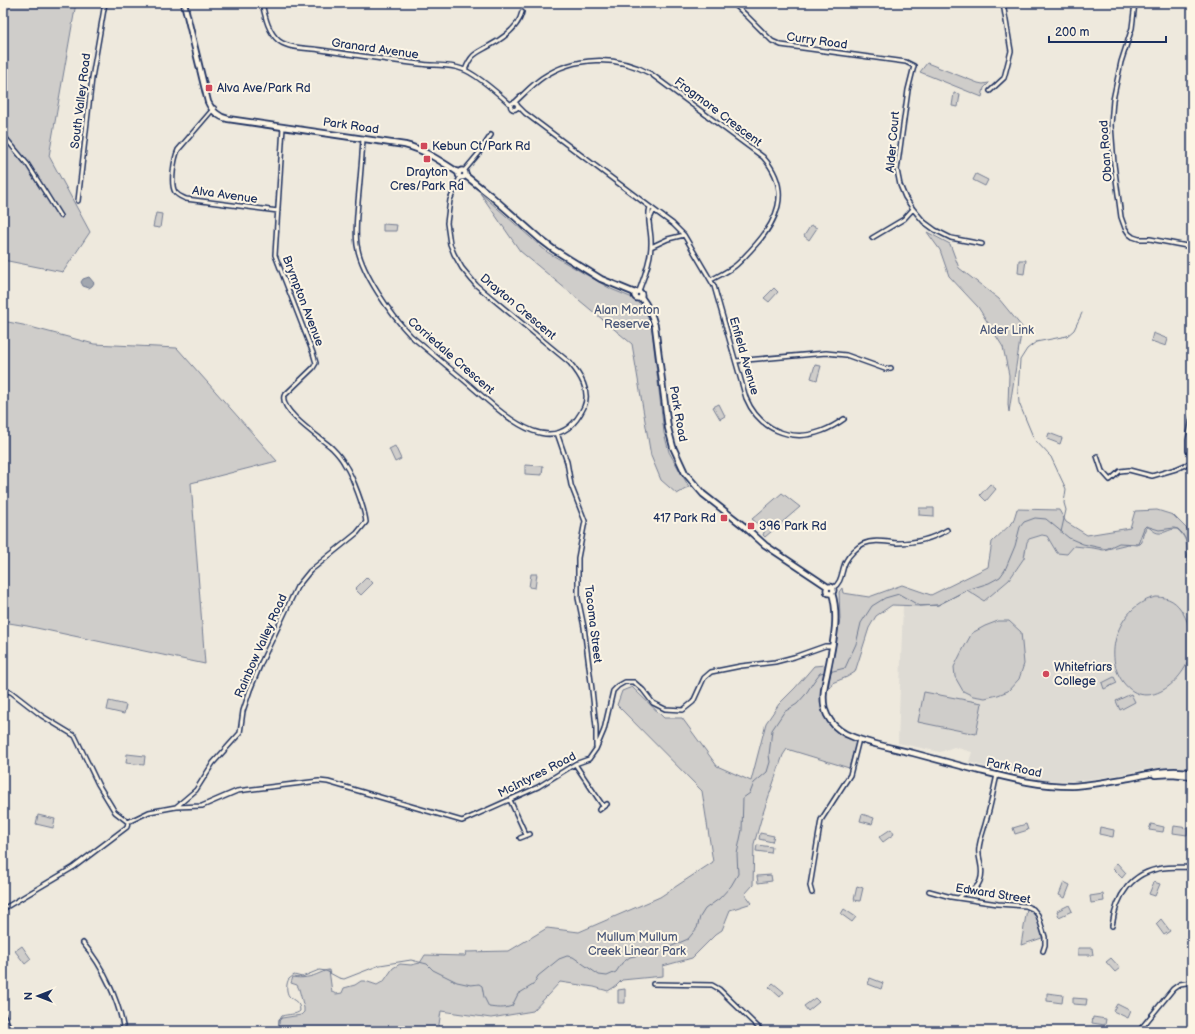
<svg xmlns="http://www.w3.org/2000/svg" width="1195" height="1034" viewBox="0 0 1195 1034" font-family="'Balsamiq Sans',sans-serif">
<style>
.built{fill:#dedbd4}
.green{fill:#cfcdca;stroke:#757e94}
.water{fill:#a2a7af;stroke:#6c778f}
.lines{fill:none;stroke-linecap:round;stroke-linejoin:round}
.stream{stroke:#6c778f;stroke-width:1}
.street-casing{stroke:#1b2f5e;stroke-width:6}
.secondary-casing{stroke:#1b2f5e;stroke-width:8}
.street{stroke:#fcf5e5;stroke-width:3}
.secondary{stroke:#fcf5e5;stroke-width:4.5}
.poi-dot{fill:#d1495b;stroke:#fcf5e5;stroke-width:1.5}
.labels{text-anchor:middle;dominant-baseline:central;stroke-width:4;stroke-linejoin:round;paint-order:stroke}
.street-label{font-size:12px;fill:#1b2f5e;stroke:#fcf5e5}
.poi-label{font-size:12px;fill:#1b2f5e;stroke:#fcf5e5;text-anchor:start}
.park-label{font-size:12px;fill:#485679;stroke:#fcf5e5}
</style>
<rect width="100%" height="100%" fill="#eee9dd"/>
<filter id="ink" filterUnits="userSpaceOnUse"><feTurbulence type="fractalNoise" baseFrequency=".025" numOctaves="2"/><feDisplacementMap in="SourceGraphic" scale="8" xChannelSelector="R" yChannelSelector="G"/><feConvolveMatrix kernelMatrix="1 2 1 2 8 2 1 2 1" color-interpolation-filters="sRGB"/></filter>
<g filter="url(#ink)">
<path class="built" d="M1147 526 1156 533H1162L1174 529H1177L1182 533 1186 538 1187 544V560L1189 566 1192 567V768L1166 767 1154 768 1105 777 1077 781 1039 780 1017 776 969 762 972 752 954 747 940 752 898 743 903 605 920 606 938 605 967 590 999 588 1009 580 1024 558 1027 542 1029 539 1042 535 1047 536 1057 553 1074 546 1093 548 1103 550 1128 544 1137 545 1142 542 1143 534Z"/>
<path class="green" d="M9 3H76L49 156 90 232 63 272 3 260V14Z
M927 63 978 83 983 84 989 83 984 88 982 97 920 72Z
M954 93 960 94 958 107 952 106Z
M976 174 988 180 985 186 973 180Z
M480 193 547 252 611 289 635 299 645 308 652 331 664 433 669 452 689 487 677 494 661 480 651 456 632 344 520 251Z
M156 213 162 214 160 228 153 227Z
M383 224 397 225 396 231H383Z
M811 225 817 228 809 240 804 236Z
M927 232 950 244 959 268 999 299 1022 327 1009 412 1008 405 1009 375 1003 347 978 307 949 276 940 250Z
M1019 260H1026L1024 274 1018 273Z
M774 288 778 292 769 302 764 298Z
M3 321 23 325 94 344 177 348 277 461 191 483 205 664 27 626 3 622Z
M1153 333 1168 339 1166 346 1151 341Z
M815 365 821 366 817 380 811 378Z
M719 404 725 416 720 419 713 407Z
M1049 433 1062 438 1060 444 1047 439Z
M395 446 401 459 395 462 389 449Z
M525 465 543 466 542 475 525 474Z
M990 484 996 489 986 501 980 495Z
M782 493 800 507 765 537 763 535 765 530 752 519Z
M919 508H934V516L919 515Z
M1017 509 1059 510 1066 522 1087 535 1130 528 1135 511 1157 510 1173 515 1192 534V567L1189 566C1182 550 1193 543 1177 529 1169 528 1163 536 1155 532 1152 530 1150 528 1147 526L1143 534 1142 542 1140 544 1137 545 1128 544 1103 550 1093 548 1074 546 1067 554 1057 553 1047 536 1042 535 1029 539 1027 542 1024 558 1009 580 984 601 967 590 938 605 920 606 892 605 876 616 869 628 855 672 847 677 832 683 831 687 828 688 840 619 839 592 842 588 843 593 869 597 902 585 931 595 988 567 992 542 1013 522Z
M531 574H537L535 588 529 587Z
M367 577 373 583 361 595 355 589Z
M1156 597C1169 597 1177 602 1183 613 1189 624 1193 636 1192 648 1188 678 1148 715 1123 682 1101 653 1121 604 1156 597Z
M998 621H1009L1021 632 1024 664 1019 679 1008 691 998 695 985 698 973 696 963 691 955 677 954 667 961 653 972 633 985 626Z
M826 665C819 702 814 723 855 741L856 743 849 768 787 749 783 755 762 816 754 844 753 885 745 894 752 903 730 910 722 930 716 934 692 958 663 966V976L622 980 616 986 608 991 594 987 560 982 533 1011 491 1018 441 1011 438 1031H279V1020L282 1018 301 1015 304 1012V1008L299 989 297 985 291 983 293 977C301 979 312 977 320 973 324 972 325 970 329 970L332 992 336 994 342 993 344 988 355 985 361 981H365L377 985 384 981 393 968 400 964 411 965 420 963 425 955 465 956 466 952 509 951 547 928 579 932 660 897 713 862 702 791 617 705 622 691 632 687 664 718H682L717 766 751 781 766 723 779 704 795 688 814 666Z
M1114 677 1117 683 1104 689 1102 683Z
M924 692 982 703 976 734 918 722Z
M1131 694 1135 702 1120 710 1116 701Z
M109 701 126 705 124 714 107 710Z
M127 754 145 756 144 765 126 763Z
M862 814 874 818 872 824 860 821Z
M38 815 55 819 53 828 36 824Z
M1026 824 1028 830 1015 834 1013 828Z
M1151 824 1164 827 1163 832 1149 830Z
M1174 826 1188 828 1187 835 1173 833Z
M1100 827 1114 830 1113 837 1099 834Z
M891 829 894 834 883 842 879 837Z
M760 833 774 836 772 842 759 839Z
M757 845 772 847 771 853 756 851Z
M1117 863 1126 873 1122 878 1112 868Z
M771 875 772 881 758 883 757 876Z
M1064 882 1070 885 1065 898 1059 895Z
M1154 882 1160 884 1155 896 1149 894Z
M857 886 863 888 860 901 854 900Z
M1103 894 1104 901 1091 903 1090 896Z
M1069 905 1072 911 1059 917 1057 911Z
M844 909 856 917 852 922 841 914Z
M1027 909C1038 913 1041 928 1042 938L1021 945Z
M1161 919 1170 931 1164 935 1156 924Z
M22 946 31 959 25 964 15 951Z
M1078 948H1092L1093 955H1078Z
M1111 958 1120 968 1115 972 1106 962Z
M870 978 883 983 881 989 868 984Z
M773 983 784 992 780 997 769 987Z
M625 989V1003H618V990Z
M1047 993 1063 995 1062 1003 1047 1001Z
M815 998 819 1002 808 1011 804 1006Z
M1073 998 1087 999 1086 1005 1073 1004Z
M1117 1004 1131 1011 1128 1018 1113 1011Z
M1093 1017 1106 1019 1105 1025 1092 1023Z"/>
<path class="water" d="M89 277 94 283 92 286 89 288 83 286 81 282 83 279Z"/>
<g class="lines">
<path class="stream" d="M1061 532 1066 510 1064 503 1066 489 1051 457 1034 439 1019 403 1018 390 1020 360 1027 349 1036 342 1067 336 1074 330 1082 313
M829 672 845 668 856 644 861 623 872 606 885 598 899 594 920 606 938 605 967 590 989 583 1000 577 1005 570 1015 546 1020 527 1024 522 1035 518 1046 519 1069 538 1083 544 1106 549 1119 543 1138 544 1144 528 1146 526 1159 530 1174 528 1178 529 1182 533 1190 547 1187 558 1192 560
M253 1031H259
M278 1031 279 1021 282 1016C288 1014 296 1015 300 1011 300 1001 293 1001 289 996 286 992 286 983 289 979 290 978 293 976 294 975L302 977 319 970 326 971 339 978 344 979 380 965 411 960 427 964 433 970 457 982 471 985 479 984 482 986 484 997 489 1007C497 1008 504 1009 512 1006L518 994 533 985 538 976 559 959 567 956 573 957 599 975 607 976 616 972 622 963 630 957 663 950 688 939 697 928 700 917 705 909 719 899 731 886 738 874 737 854 742 830 743 798 750 793 754 783 767 772 770 762 769 755 772 730 784 712 797 704 805 695 814 681 820 673 826 672"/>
<g class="street-casing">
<path id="street" d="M262 3C265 16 268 32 279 41 290 49 308 48 321 50 354 55 387 60 420 64 434 66 449 64 462 69 475 73 501 96 511 105
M733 3 747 16 772 41 781 45 906 62 914 66 908 90 897 170 900 185 905 197 913 209 924 222 935 230 951 238 982 244
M1135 3 1132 28 1121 62 1113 100 1111 125 1114 164 1121 217 1125 228 1129 234 1133 237 1139 239H1150L1192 247
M465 70C467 65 469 60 473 56 477 52 484 49 489 46 502 39 519 27 522 12
M990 91 1004 78 1011 51 1003 3
M515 102C524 94 532 85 542 78 574 56 617 55 651 74L763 157C793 191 777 223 750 251 745 256 740 262 735 266 727 272 718 276 711 280
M510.5 106a3.5 3.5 0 1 1 7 0a3.5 3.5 0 1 1-7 0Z
M518 106 525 113 654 210 673 224 684 235 714 286 746 398C759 429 790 443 822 431 830 428 837 424 844 419
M214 108 178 150C174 159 170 184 175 192 178 196 182 197 186 199L278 211
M3 135 28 165 60 216
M363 138C362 160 360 181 358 202 357 216 355 231 357 245 361 273 392 316 411 336 429 351 447 366 465 381 496 407 554 470 584 407 591 391 580 375 570 363L476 285 462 268 454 254 450 244 447 223 450 200 460 177
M464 171 479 153 491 135
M78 201 92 78 105 3
M649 221 654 210
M872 238 904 219 913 209
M651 247 668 239 684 235
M639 291C644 277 651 260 651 245 652 232 646 219 650 207
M736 361 826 353 846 355 885 369 891 368
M1192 418 1188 440V451L1192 459
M557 433 567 462 571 485 585 521 578 558V598L584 627 592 690 596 727V747
M1097 456 1102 471 1110 480 1120 471 1129 470 1152 476 1176 469 1192 462
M833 588C843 582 841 570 846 561 849 555 857 547 863 544 874 539 886 542 897 543 915 543 932 539 947 530
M3 690 11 692 42 716 75 736 98 784 115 812 128 822
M575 764 603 806
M510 800 526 835
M176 807 196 790 213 763 240 733 243 711 250 690 261 663 297 587 310 571 357 533 366 522C364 506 358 493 352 478 350 474 348 469 345 465 342 459 337 453 332 448 321 438 280 412 284 396L313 368 316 363 313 353 275 255 283 127
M599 810 607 804
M520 838 530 834
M1192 863V880
M929 891 951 897 998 904 1026 906 1033 909 1038 915 1045 937V945L1043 951
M812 893 810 886 821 820 850 775 859 739
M959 898C964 890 976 893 980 881 985 868 977 859 979 848 980 838 984 830 986 821 991 806 993 791 997 775
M3 909 74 867 127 827 128 822 149 812 176 807 202 806 237 791 319 781 328 782 462 821 538 787 575 764 589 759 596 749 604 730 613 691 618 686 625 682H634L643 690 653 703 665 709 683 710 693 702 704 678 711 672 741 666 775 662 794 657 825 646H832
M1112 926C1116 896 1131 872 1163 868 1173 867 1182 867 1192 867
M83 943C103 966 119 1001 124 1031
M653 984 712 985 719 989 762 1031
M1139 1031 1173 989 1180 984 1192 982"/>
</g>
<g class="secondary-casing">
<path id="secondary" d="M184 3 208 102C212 111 219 117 228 119L405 145C425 150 442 162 459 173
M458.5 174a3.5 3.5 0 1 1 7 0a3.5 3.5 0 1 1-7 0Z
M466 176 490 195 540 239 553 249 601 279 635 293
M634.5 295a3.5 3.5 0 1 1 7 0a3.5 3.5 0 1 1-7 0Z
M641 297C648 306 652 314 655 326L668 428 673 447 685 473 703 494 745 527 765 545 828 587
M826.5 590a3.5 3.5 0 1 1 7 0a3.5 3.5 0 1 1-7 0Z
M832 593C840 619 832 647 827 674 824 687 821 702 827 715 831 723 838 730 846 734 867 744 890 747 913 753 935 759 957 765 980 771 1012 779 1039 786 1072 786 1091 785 1111 781 1129 778 1150 774 1170 768 1192 773
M1155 775 1172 774 1192 776
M3 1016 10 1031"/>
</g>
<use href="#street" class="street"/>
<use href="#secondary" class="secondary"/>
</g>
</g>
<g class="poi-dot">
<rect x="205" y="84" width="8" height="8" rx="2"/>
<rect x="420" y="142" width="8" height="8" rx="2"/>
<rect x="423" y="155" width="8" height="8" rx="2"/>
<rect x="720" y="514" width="8" height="8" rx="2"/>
<rect x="747" y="522" width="8" height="8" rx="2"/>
<circle cx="1046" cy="674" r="4"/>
</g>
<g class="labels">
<g class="street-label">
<text transform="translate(817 41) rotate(8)">Curry Road</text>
<text transform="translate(375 49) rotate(8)">Granard Avenue</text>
<text transform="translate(81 101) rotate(-83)">South Valley Road</text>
<text transform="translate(718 112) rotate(37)">Frogmore Crescent</text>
<text transform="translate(351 126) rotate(8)">Park Road</text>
<text transform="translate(893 142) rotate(-85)">Alder Court</text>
<text transform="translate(1106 151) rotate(-94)">Oban Road</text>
<text transform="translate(225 195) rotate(8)">Alva Avenue</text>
<text transform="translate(303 301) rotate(69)">Brympton Avenue</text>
<text transform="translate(518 307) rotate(40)">Drayton Crescent</text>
<text transform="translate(451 356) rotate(41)">Corriedale Crescent</text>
<text transform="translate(744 356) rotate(74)">Enfield Avenue</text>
<text transform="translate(678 414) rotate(80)">Park Road</text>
<text transform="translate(593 624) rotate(83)">Tacoma Street</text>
<text transform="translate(261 646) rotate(-66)">Rainbow Valley Road</text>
<text transform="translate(1014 768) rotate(12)">Park Road</text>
<text transform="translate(537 775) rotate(-27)">McIntyres Road</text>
<text transform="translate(993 894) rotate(9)">Edward Street</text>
</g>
<g class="poi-label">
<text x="217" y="88">Alva Ave/Park Rd</text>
<text x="432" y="146">Kebun Ct/Park Rd</text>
<text x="427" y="172" text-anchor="middle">Drayton<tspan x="427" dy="14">Cres/Park Rd</tspan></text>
<text x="716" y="518" text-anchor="end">417 Park Rd</text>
<text x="759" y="526">396 Park Rd</text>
<text x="1054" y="667">Whitefriars<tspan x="1054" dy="14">College</tspan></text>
</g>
<g class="park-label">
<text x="627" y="310">Alan Morton<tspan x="627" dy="14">Reserve</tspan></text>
<text x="1007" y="330">Alder Link</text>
<text x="637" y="937">Mullum Mullum<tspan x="637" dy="14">Creek Linear Park</tspan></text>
</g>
</g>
<rect width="1195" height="1034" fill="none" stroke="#fcf5e5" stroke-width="16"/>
<rect x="8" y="8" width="1179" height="1018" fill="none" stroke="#1b2f5e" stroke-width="1.5" filter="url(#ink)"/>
<g transform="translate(38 996) rotate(270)" stroke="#fcf5e5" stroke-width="3" paint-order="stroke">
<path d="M0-3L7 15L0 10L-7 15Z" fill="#1b2f5e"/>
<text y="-6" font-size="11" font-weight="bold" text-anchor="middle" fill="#1b2f5e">N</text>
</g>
<path d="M1049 36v6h117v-6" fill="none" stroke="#1b2f5e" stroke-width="2"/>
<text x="1055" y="36" font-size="12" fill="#1b2f5e" stroke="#fcf5e5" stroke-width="3" paint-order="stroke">200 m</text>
</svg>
